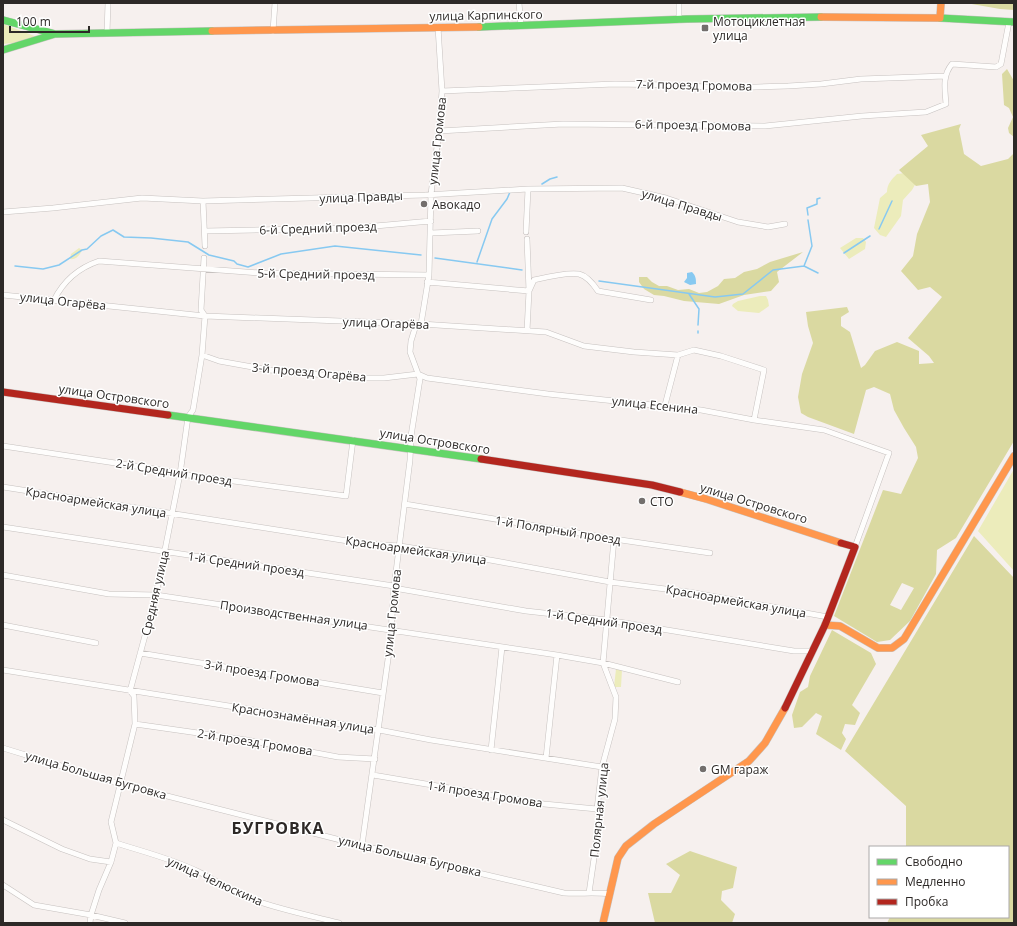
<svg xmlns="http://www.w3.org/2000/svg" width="1017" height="926" viewBox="0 0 1017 926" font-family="'Open Sans',sans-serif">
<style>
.green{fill:#ececbb}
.forest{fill:#dad9a1;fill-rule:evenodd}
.water{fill:#87c9f1}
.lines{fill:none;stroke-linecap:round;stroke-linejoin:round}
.stream{stroke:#87c9f1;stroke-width:1.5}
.street-casing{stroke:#c6c1bf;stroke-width:6}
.fast-casing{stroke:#c6c1bf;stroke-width:8}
.slow-casing{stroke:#c6c1bf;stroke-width:8}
.jam-casing{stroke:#c6c1bf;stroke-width:8}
.street{stroke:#fefdfc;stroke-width:5}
.fast{stroke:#63d668;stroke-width:7}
.slow{stroke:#ff974d;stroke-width:7}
.jam{stroke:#b3261e;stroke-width:7}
.poi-dot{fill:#736f6d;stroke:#fff;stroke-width:1.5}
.labels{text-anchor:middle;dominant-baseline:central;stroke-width:3;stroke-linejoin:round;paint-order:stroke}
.street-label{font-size:12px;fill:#2d2927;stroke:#fff}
.poi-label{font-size:12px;fill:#2d2927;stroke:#fff;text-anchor:start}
.district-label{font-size:16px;font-weight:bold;letter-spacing:1px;fill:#2d2927;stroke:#fff}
</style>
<rect width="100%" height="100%" fill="#f6f0ee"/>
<path class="green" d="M3 24 37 37 21 42 3 44Z
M905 173 916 183 912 190 903 200 901 216 886 237 880 235 874 228 880 198 887 192C887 184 892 179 897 174Z
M856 238H863L866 242 865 249 849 259 840 248Z
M79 248 82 250C80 255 76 260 70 259L71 254Z
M760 296H766L768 300 769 306 759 313 738 311 732 306 733 304 738 301Z
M1014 469V571L978 531Z
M616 669 622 670 621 687H614Z"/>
<path class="forest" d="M966 3H1014V10L1000 9Z
M1007 69 1014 81V137L1009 133 1008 128 1013 117 1009 108 1004 105 1002 74Z
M961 124 959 129 964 154 981 166 1008 159 1014 153V441L956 538 937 550 936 574 910 621 890 640 877 642 834 616 883 490 901 494 918 458 916 447 904 428 894 410 890 394 874 387 866 390 854 434 808 417 801 413 798 397 802 374 813 343 808 326 806 312 847 307 849 312 841 317V326L850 332 861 368 865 365 875 351 897 342 919 351V364L934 363 929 356 908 338 942 297 930 287 918 290 901 271 913 256 917 234 930 202 928 184 916 186 899 170 928 146 921 135ZM902 583 914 588 901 610 890 605Z
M803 252 777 272 779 282 771 291 744 295 719 304 684 301 664 296 654 295 644 289 639 282V277H647L652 282 659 286H667L678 290 689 289 699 293 707 292 718 286 724 279 735 278 744 272 757 269 770 262Z
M974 536 1014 578V923H887L890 917H1008V847H906V806L845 751Z
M832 630 871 653 876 664 852 705 860 713 855 725 845 724 842 733 846 739 841 750 816 734 822 716 816 713 802 727 794 728 792 715 800 692 808 687 810 676Z
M690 851 737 867 733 888 722 891 721 900 735 914 732 923H655L648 893H671L680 875 666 864Z"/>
<path class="water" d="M692 272C696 276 696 279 696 284L690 285 684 282 687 278V273Z"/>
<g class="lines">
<path class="stream" d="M542 184 550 179 557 177
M808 215 807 208 817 204V199L820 198
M879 229 892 201
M844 253 870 236
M435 258 522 270
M477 262 492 219 507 199 510 192
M15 266 43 269 59 265 82 250 87 249 101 236 113 230 124 237 151 238 188 242 209 255 234 261 237 264 248 267 281 254 335 246 421 255
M804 266 818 273
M599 281 715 297 743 294 773 270 804 266 812 246 808 220
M689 294 699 309 698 325
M698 331V333"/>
<g class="street-casing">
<path id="street" d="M519 3 521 26
M679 3V20
M273 31 275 3
M107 33 108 3
M442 91 615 84 670 85 726 88 788 86 821 84 861 79 945 76
M439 131 563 124 765 126 862 116 926 112 946 104C945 89 942 76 952 64L996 67 1001 64 1009 22
M203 201 205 246
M3 212 53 208 142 198 203 201 425 195 528 189 622 188 666 198 738 222 768 227 785 224
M205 231 353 228 431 221
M526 232 528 189
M431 233 478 231
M527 239 529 291 527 331
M427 282 529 291 534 280C547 277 567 272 579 274 587 276 594 285 598 291L651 300
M3 295 205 316 421 324 546 332 584 346 634 352 678 355 694 350 721 356 764 370 754 420
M54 300C64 280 78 268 99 261L260 273 429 275
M202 355 219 361 269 370 358 378H384L418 374 427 378 548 394 701 410 754 420 824 430 889 453 855 547
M665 405 678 355
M3 446 168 471 180 474 346 496 353 440
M3 487 367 544 400 546 490 560 610 582 689 592 828 617
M405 504 614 539 710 553
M3 527 394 586
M3 575 109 594 156 595 557 655 603 663 678 682
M394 588 526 611 607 620 794 651H813
M3 625 96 643
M140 653 383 693
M3 670 379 730 431 740 602 767
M135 724 247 740 338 757 375 759
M3 748 120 784 368 847 564 893C580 894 595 892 610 894
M491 750 502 647
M546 758 557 655
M373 775 544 804 597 809
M3 820 62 849 90 859 111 862
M116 843C144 852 173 859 199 872 216 880 230 891 248 898 277 909 308 915 339 923
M362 845 390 645 394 588 410 460 411 436 420 379 410 352 411 341 415 328 421 324 429 275 431 194 439 131 442 91 438 27
M3 885 34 905 91 915 125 923
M589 893 600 817 597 809 602 767 615 719 616 697 603 663 614 539
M90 923 91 915 99 890 111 862 116 843 111 822 135 724 134 696 130 691 156 595 180 474 188 417 193 410 202 355 205 316 201 310 204 258"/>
</g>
<g class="fast-casing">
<path id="fast" d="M940 18 1014 22
M3 20 55 34 212 31
M479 27 687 19 821 17
M3 50 55 34
M168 415 481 459"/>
</g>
<g class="slow-casing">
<path id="slow" d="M821 17 940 18 941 3
M212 31 479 27
M680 492 706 499 841 543
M825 625 840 626 878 648H892L904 639 1014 456
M603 923 618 858 626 846 654 824 749 761 765 743 785 708"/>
</g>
<g class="jam-casing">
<path id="jam" d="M3 392 168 415
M481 459 652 485 680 492
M785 708 825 625 855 547 841 543"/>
</g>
<use href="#street" class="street"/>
<use href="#fast" class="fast"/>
<use href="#slow" class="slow"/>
<use href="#jam" class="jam"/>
</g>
<g class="poi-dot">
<rect x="701" y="24" width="8" height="8" rx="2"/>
<circle cx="424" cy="204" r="4"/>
<circle cx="642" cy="501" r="4"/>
<circle cx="703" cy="769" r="4"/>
</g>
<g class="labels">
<g class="street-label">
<text transform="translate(486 15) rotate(-1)">улица Карпинского</text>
<text transform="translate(694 85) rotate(1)">7-й проезд Громова</text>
<text transform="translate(693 125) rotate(1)">6-й проезд Громова</text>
<text transform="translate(437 141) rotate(-84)">улица Громова</text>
<text transform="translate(361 197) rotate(-2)">улица Правды</text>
<text transform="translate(682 205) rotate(17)">улица Правды</text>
<text transform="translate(318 228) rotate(-2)">6-й Средний проезд</text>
<text transform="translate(316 274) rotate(1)">5-й Средний проезд</text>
<text transform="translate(63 301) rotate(6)">улица Огарёва</text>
<text transform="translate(386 323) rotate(2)">улица Огарёва</text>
<text transform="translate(309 372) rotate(5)">3-й проезд Огарёва</text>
<text transform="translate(114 396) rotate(8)">улица Островского</text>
<text transform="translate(655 405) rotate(6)">улица Есенина</text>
<text transform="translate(435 441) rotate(9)">улица Островского</text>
<text transform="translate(174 472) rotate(9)">2-й Средний проезд</text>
<text transform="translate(96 502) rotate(9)">Красноармейская улица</text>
<text transform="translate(754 503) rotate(17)">улица Островского</text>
<text transform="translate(558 530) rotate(9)">1-й Полярный проезд</text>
<text transform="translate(416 550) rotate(8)">Красноармейская улица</text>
<text transform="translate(246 564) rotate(8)">1-й Средний проезд</text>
<text transform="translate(155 593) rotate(-77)">Средняя улица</text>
<text transform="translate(736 601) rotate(10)">Красноармейская улица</text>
<text transform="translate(392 613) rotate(-84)">улица Громова</text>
<text transform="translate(294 615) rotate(8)">Производственная улица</text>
<text transform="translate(604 621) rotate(8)">1-й Средний проезд</text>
<text transform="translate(262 673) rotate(9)">3-й проезд Громова</text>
<text transform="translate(303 718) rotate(9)">Краснознамённая улица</text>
<text transform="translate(255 742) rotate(9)">2-й проезд Громова</text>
<text transform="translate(96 775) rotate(16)">улица Большая Бугровка</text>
<text transform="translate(485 794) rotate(9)">1-й проезд Громова</text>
<text transform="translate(599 810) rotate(-84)">Полярная улица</text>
<text transform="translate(410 856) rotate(13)">улица Большая Бугровка</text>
<text transform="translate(215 881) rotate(24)">улица Челюскина</text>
</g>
<g class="poi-label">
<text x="713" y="21">Мотоциклетная<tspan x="713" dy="14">улица</tspan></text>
<text x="432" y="204">Авокадо</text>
<text x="650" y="501">СТО</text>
<text x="711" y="769">GM гараж</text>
</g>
<g class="district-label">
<text x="278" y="828">БУГРОВКА</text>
</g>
</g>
<rect width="1017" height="926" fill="none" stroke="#2d2927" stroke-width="8"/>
<rect x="869" y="846" width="140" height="72" fill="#ffffff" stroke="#aba9a9"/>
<rect x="877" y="859" width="20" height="6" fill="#63d668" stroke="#aba9a9"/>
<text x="905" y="866" font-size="12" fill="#2d2927">Свободно</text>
<rect x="877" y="879" width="20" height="6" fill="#ff974d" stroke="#aba9a9"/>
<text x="905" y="886" font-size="12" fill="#2d2927">Медленно</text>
<rect x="877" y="899" width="20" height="6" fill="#b3261e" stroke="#aba9a9"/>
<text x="905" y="906" font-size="12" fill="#2d2927">Пробка</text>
<path d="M10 26v6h79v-6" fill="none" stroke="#2d2927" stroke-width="2"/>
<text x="16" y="26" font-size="12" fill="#2d2927" stroke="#ffffff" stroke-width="3" paint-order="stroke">100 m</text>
</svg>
